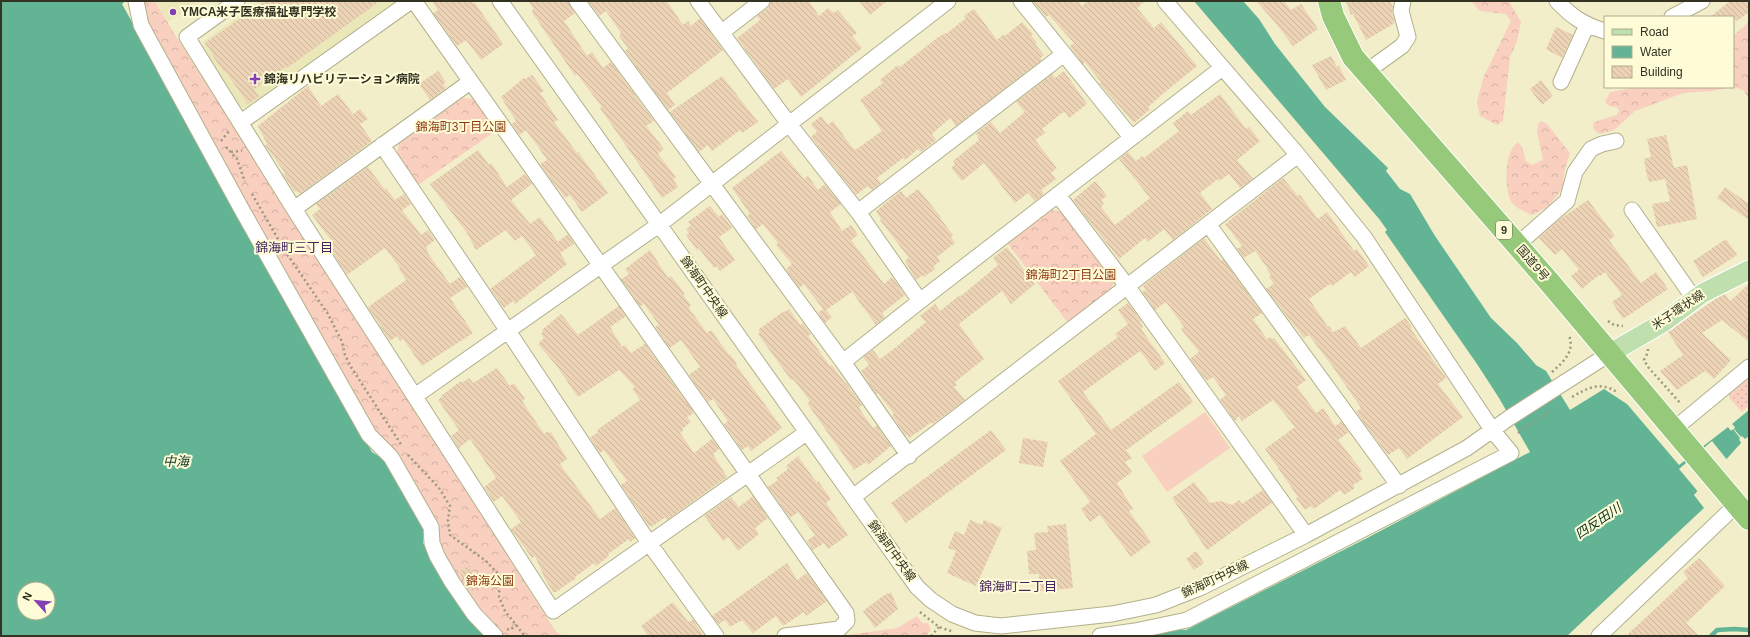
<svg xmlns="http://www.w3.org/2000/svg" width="1750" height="637" viewBox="0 0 1750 637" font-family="Helvetica,'Noto Sans JP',sans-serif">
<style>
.built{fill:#eae7b9}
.grass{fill:url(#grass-dots)}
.forest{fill:url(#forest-crowns)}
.pitch{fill:#f9cfc0}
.water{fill:#62b494;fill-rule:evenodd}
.pier{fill:#f1eec9}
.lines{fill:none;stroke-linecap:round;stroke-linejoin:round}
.stream{stroke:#62b494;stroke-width:4.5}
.building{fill:url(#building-back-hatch)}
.minor-casing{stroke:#b3b08c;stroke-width:17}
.major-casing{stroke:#fff;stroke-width:21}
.highway-casing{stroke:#fff;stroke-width:24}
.path{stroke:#9b997e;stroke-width:2.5;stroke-dasharray:2 3;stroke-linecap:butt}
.minor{stroke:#fff;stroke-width:15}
.major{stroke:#c0dfaf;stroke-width:19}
.highway{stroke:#96c97a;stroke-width:22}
.poi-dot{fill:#8240b4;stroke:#fefcd6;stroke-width:1.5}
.labels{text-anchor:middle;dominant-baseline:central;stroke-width:4;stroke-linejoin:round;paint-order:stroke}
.shield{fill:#fefcd6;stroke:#706f59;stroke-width:1}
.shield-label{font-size:11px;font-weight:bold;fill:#333223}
.poi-label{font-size:12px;font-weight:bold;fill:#333223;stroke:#fefcd6;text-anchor:start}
.park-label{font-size:12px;fill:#8d3814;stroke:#fefcd6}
.street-label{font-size:12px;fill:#333223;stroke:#fefcd6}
.neighbourhood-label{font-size:13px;fill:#45265f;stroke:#fefcd6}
.water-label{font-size:13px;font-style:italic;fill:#0b3224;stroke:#fefcd6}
</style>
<defs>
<pattern id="grass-dots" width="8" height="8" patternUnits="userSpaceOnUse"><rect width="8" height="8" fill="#f9cfc0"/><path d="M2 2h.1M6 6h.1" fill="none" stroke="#d6b2a5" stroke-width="1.8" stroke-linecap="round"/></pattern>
<pattern id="forest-crowns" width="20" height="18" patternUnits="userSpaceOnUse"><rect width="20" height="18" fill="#f9cfc0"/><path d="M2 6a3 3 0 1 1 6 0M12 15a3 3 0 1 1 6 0" fill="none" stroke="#d6b2a5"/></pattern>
<pattern id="building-back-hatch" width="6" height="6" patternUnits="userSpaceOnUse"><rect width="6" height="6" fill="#ecd3b5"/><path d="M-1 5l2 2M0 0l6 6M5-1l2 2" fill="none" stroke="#cbb69b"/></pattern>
</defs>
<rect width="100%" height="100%" fill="#f1eec9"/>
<path class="built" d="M156 1H198L168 22Z
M260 1H398L397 4 249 108 237 107 202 52 204 41Z"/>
<path class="grass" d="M1749 377V405L1742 412 1730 399 1729 395Z"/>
<path class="forest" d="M139 1H155L175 35 556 632 564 636H501L475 609 372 430 147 28Z
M1471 1H1509L1521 22 1517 41 1510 57 1503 121 1497 125 1480 116 1477 101 1484 76 1511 21 1506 14 1480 11Z
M1749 22V98L1743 90 1733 87V36Z
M1638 87H1733L1712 91 1683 93 1635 111 1614 130 1600 134 1596 132 1593 128 1594 122 1617 115 1619 111 1617 107 1609 106 1605 102 1610 92Z
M463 98 474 99 497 130 418 185 397 154 399 144Z
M1542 121 1547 124 1570 153 1565 169 1562 189 1548 207 1532 215C1525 212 1518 209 1513 204 1504 195 1505 159 1512 149 1513 146 1516 144 1518 142L1522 147 1526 161 1532 165 1543 160 1537 132 1538 124Z
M1051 210 1061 212 1113 279 1112 289 1068 323 1008 244Z
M917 616 922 623H928L931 630 926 636H840L897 628Z"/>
<path class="pitch" d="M1205 412 1230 448 1167 492 1142 456Z"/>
<path class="water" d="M1 1H125L122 4 372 452 388 462 427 531 423 537V543L488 636H1ZM24 589H48V613H24Z
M1194 1H1243L1259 19 1275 44 1325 107 1388 168 1386 171 1400 189 1410 194 1435 236 1491 318 1517 343 1536 365 1546 371 1570 410 1604 389 1627 404 1679 465 1728 427 1731 431 1733 429 1740 438 1739 439 1741 443 1694 495 1704 508 1567 636H1135L1177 629 1186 630 1369 537 1530 452 1499 398 1477 364 1385 232 1387 230 1380 220Z
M1749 410V436L1745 439 1742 436 1741 437 1734 429 1735 427 1732 424Z"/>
<path class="pier" d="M1712 441 1728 461 1699 493 1679 469Z"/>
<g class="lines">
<path class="stream" d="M1711 636 1717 630 1734 629 1749 630"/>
</g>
<path class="building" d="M265 1H380L287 68 286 67 254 89 259 97 248 104 226 72 225 73 212 55 213 54 205 43Z
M432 1H471L474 4 475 3 503 44 481 60 466 40 457 46 433 13 438 10Z
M528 1H568L575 13 564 21 587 56 592 52 603 68 611 62 654 121 646 126 664 149 658 154 676 177 673 179 678 187 662 198 600 108 602 107 577 74 575 76 540 24 533 14 532 10 534 9Z
M588 1H667L683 25 688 21 691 26 700 18 723 50 667 93 675 105 668 110 625 51 628 48 619 36 621 33 606 11 599 16Z
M771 1H809L819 16 828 8 834 13 838 10 857 33 852 36 862 48 801 97 788 79 774 89 737 38 759 21 760 19 757 16 768 8Z
M859 1H887L870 15Z
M1033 1H1078L1082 6 1087 1H1145L1137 8 1154 28 1161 22 1197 66 1165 92 1148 107 1150 109 1134 123 1099 83 1101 82 1085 62 1083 64 1073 51 1070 46 1074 43 1049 15 1046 17Z
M1256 1H1284L1291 10 1301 4 1318 29 1293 46 1274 21Z
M1346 1H1390L1393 7 1392 13 1395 23 1366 40 1353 14 1351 15Z
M1730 1H1749V12L1737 21 1733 17H1710Z
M974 9 997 40 1004 34 1005 36 1022 22 1033 34 1031 35 1037 43 1035 44 1044 55 1040 58 1042 60 956 126 950 118 932 134 936 140 921 152 918 149 905 160 903 158 877 178 881 183 872 190 868 186 856 195 811 137 817 132 811 124 821 116 828 125 833 121 851 146 855 150 858 148 882 131 860 100 883 83 880 80 898 65 900 67 937 38 945 33 946 34 966 18 964 16Z
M1556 27 1573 35 1562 58 1546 49Z
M1331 56 1337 67 1339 66 1346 80 1326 90 1312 65Z
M438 71 446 82 443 84 446 88 430 100 419 84Z
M1064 71 1087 104 1069 118 1065 112 1062 113 1042 129 1045 133 1035 140 1057 168 1051 173 1056 179 1041 190 1044 194 1035 201 1028 193 1015 203 984 163 962 181 951 168 955 164 953 161 979 140 976 133 991 122 1000 133 1025 112 1016 102 1052 74 1055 78Z
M532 75 544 91 540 93 558 120 554 122 577 153 578 152 608 193 582 212 570 195 565 198 547 174 540 164 547 160 546 158 526 130 519 135 512 124 516 121 501 97 524 78 525 79Z
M722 76 758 122 742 133 740 130 712 151 708 145 699 152 670 112Z
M1541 80 1553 96 1542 105 1530 89Z
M308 86 321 106 338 94 353 114 360 109 368 119 360 124 372 141 301 193 294 191 283 174 285 173 265 145 267 144 258 126Z
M1220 94 1246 129 1249 127 1260 141 1237 160 1253 179 1240 188 1229 174 1219 181 1218 179 1200 193 1212 209 1173 240 1164 229 1148 242 1145 238 1119 259 1073 200 1095 181 1107 196 1101 200 1104 204 1101 207 1115 225 1150 198 1119 159 1128 152 1136 161 1142 156 1144 158 1179 131 1173 123 1188 111 1191 115Z
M1666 135 1674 168 1687 165 1697 219 1657 227 1652 204 1670 201 1665 179 1649 182 1648 177H1647L1644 159 1651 157 1647 139Z
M478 150 489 165 491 163 507 187 525 174 532 184 511 200 530 224 540 217 558 242 568 234 574 244 560 253 567 264 515 304 513 301 504 308 490 289 536 255 522 236 515 241 506 230 476 250 467 233 430 184Z
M781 151 804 179 808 176 818 190 825 184 841 204 830 212 842 231 851 225 858 235 851 240 884 284 892 277 905 295 882 313 885 317 876 325 852 292 826 310 832 317 825 323 818 313 823 309 804 284 799 288 786 269 792 264 776 245 778 243 763 224 756 229 747 216 750 214 732 188Z
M368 167 385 190 386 188 395 200 404 194 411 204 402 210 421 235 428 230 435 240 426 247 428 251 427 252 450 284 460 277 467 287 450 298 473 333 422 366 403 339 400 341 397 336 390 341 368 307 406 280 399 269 400 268 385 248 347 275 329 246 333 243 312 215 320 209 316 204Z
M1283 178 1298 196 1300 195 1318 219 1327 212 1354 251 1357 249 1369 266 1355 277 1351 272 1332 286 1330 284 1309 299 1328 327 1329 326 1333 332 1345 326 1361 348 1405 318 1412 327 1410 328 1446 378 1438 384 1463 417 1407 459 1399 448 1388 455 1356 412 1361 408 1333 367 1309 335 1304 338 1266 289 1274 284 1269 277 1271 275 1267 270 1268 269 1255 251 1244 258 1237 249 1242 246 1225 224Z
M1725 187 1749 204V220L1717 198Z
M918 189 941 217 940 218 953 235 951 237 955 243 937 257 940 261 933 267 935 269 924 277 923 275 916 280 905 261 909 258 880 220 881 219 876 211 901 191 906 198Z
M1588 200 1615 236 1609 240 1641 283 1656 272 1668 289 1623 319 1612 302 1622 295 1605 272 1600 276 1599 275 1582 289 1571 276 1579 270 1562 249 1555 255 1539 238 1560 219Z
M710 206 719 217 722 214 732 228 719 237 735 260 720 271 717 266 714 268 701 251 698 248 697 250 686 235 689 233 686 229 691 225 688 222Z
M1204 238 1221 261 1223 259 1262 313 1253 319 1267 339 1271 337 1272 339 1274 338 1306 380 1297 387 1316 413 1323 408 1335 426 1341 422 1349 432 1338 440 1362 471 1359 473 1363 479 1353 485 1355 488 1344 495 1340 490 1314 509 1311 506 1305 510 1296 498 1298 497 1265 449 1295 427 1273 400 1242 421 1239 416 1235 421 1220 400 1226 395 1213 377 1207 381 1190 359 1199 352 1181 329 1184 327 1166 302 1155 310 1142 292 1146 290 1143 286Z
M1726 239 1737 255 1703 277 1693 261Z
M1007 247 1035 284 1011 304 1002 291 959 324 984 359 955 382 957 385 954 387 965 400 933 424 932 422 909 438 907 434 906 436 892 415 894 414 878 393 876 394 861 371 869 365 863 357 873 350 880 359 895 348 926 322 920 316 935 304 940 311 960 295 961 296 998 265 993 258Z
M650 250 668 278 671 276 685 294 683 295 691 305 689 307 690 310 707 333 711 330 729 355 730 354 737 364 736 365 782 428 751 451 748 446 742 450 724 424 728 421 713 399 708 402 689 375 700 367 681 340 670 348 655 327 659 325 644 304 640 306 621 279 629 274 625 269Z
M1749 284V342L1722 320 1702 333 1731 360 1714 379 1705 371 1677 390 1660 371 1683 355 1668 332 1717 298 1725 294 1730 301Z
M1128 303 1141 321 1140 322 1143 327 1141 329 1165 363 1155 371 1140 351 1083 392 1111 430 1179 382 1193 402 1126 450 1132 458 1125 462 1132 472 1117 483 1133 509 1129 511 1151 542 1131 557 1100 515 1090 522 1081 509 1090 502 1060 461 1096 434 1058 381 1118 337 1115 334 1128 324 1118 310Z
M619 306 626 316 610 327 622 347 625 345 631 353 645 344 694 413 687 417 691 422 682 429 683 431 680 433 694 453 712 439 719 449 713 454 727 477 667 520 666 517 651 527 650 525 649 526 621 485 627 481 604 450 600 453 590 438 598 432 597 430 640 400 632 389 635 387 619 370 578 397 556 365 538 344 544 338 541 334 543 332 542 330 561 314 578 335Z
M789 309 800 325 803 323 811 334 808 336 830 366 832 365 845 383H846L862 405 859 408 873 428 877 426 891 446 868 465 866 462 854 470 807 403 810 401 793 379 791 380 758 334 760 333 758 330 784 311 785 312Z
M497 368 510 386 514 383 525 399 522 401 544 434 548 431 549 433 551 432 567 459 560 464 600 519 615 508 635 538 631 542 629 539 608 554 609 556 596 566 594 563 575 577 576 578 556 592H553L545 579 535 556 532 558 511 529 521 522 502 496 494 502 484 487 496 478 470 439 459 448 451 436 459 430 438 400 442 397 441 396 461 381 462 383 469 378 473 383Z
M991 430 1006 450 906 523 891 503Z
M1023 438 1048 442 1043 467 1019 463Z
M798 456 817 483 818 481 831 499 826 503 848 535 828 549 824 543 813 550 807 541 815 535 798 512 790 518 768 487 778 480 776 478 788 469 786 466Z
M1194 482 1210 503 1221 501 1232 505 1239 500 1242 504 1263 490 1272 503 1207 550 1172 498Z
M753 496 768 518 755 528 759 534 738 551 728 537 723 541 704 516 731 497 739 507Z
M970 520 982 525 984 520 1002 528 976 586 947 573 956 551 948 548 955 531 964 535Z
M1066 524 1073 588 1040 591 1039 574H1029L1027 551 1036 550 1034 533 1048 532 1047 526Z
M1196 551 1204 563 1194 570 1186 559Z
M1699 558 1725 586 1686 623 1699 636H1626L1688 578 1683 572Z
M787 563 797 580 807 573 827 601 806 616 804 612 783 626 776 616 753 633 742 620 730 627 725 620 719 624 712 616Z
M469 565 481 583 471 590 459 572Z
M891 592 898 609 875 628 863 611 887 593 888 594Z
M673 602 688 622 693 620 704 636H648L641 626Z"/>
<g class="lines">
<g class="minor-casing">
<path id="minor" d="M136 1 141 25 242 210 369 435 391 457 431 527 432 543 437 556 452 582 474 614 495 636
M237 1 187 37 294 209 553 611 806 433
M414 1 846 613 847 621 839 629 785 636
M500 1 917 587 931 600 952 614 975 623 1001 626 1112 614 1156 605 1202 587 1306 535 1467 448 1509 418 1609 354
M577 1 843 362 909 456
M698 1 789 124 858 212 920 301
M1021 1 1131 137
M1557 1C1572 17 1584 25 1605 31
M1672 17 1702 1
M722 32 762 1
M1366 72 1402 46 1408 37 1401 11 1403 1
M1561 82 1587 25
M241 122 411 1
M382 145 508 331 649 543 716 636
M1058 195 1127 286 1306 535
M294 209 470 82
M1632 210 1695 300
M858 212 1064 54
M1208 224 1399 486
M1517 245 1567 201 1575 172 1591 149 1602 144 1616 141
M843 362 920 301 1222 68
M415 396 660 224 948 1
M1673 430 1749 367
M853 497 1298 155
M1100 636 1135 631 1187 620 1511 453 1493 431 1364 237 1298 155 1165 1
M1599 636 1736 505"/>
</g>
<g class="major-casing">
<path id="major" d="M1609 354 1664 322 1703 293 1749 270"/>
</g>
<g class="highway-casing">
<path id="highway" d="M1329 1 1333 16 1353 57 1551 284 1749 519"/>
</g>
<path class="path" d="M221 141 229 131
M226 147 237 159 245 182
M231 152 242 151
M252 194 285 251 328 314 342 342 345 355 351 367 402 446
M1608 321 1614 325 1623 326
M1648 349V352L1644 360 1648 367 1681 404
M1552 372C1564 361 1575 352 1569 335
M1572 397C1588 388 1599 381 1617 392
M1518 433 1552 410
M408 455 439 488 450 506 448 520 450 535 486 561 500 576 499 597 505 611 524 635 527 636
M920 612 939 627 954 632
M507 629 510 630 516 625
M931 636 939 627"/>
<use href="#minor" class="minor"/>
<use href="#major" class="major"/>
<use href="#highway" class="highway"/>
</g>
<g class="poi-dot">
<circle cx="173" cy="12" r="4"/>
<path d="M253 73h4v4h4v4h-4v4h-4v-4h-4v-4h4z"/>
</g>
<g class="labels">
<rect class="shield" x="1496" y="221" width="16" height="18" rx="3"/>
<g class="shield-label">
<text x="1504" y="230">9</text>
</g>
<g class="poi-label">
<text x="181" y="12">YMCA米子医療福祉専門学校</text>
<text x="264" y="79">錦海リハビリテーション病院</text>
</g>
<g class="park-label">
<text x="461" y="127">錦海町3丁目公園</text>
<text x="1071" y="275">錦海町2丁目公園</text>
<text x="490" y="581">錦海公園</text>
</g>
<g class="street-label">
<text transform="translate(1533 263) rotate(49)">国道9号</text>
<text transform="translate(704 287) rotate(55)">錦海町中央線</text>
<text transform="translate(1678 310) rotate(-34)">米子環状線</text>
<text transform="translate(892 551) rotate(54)">錦海町中央線</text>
<text transform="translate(1215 579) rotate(-25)">錦海町中央線</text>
</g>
<g class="neighbourhood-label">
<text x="294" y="247">錦海町三丁目</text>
<text x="1018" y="586">錦海町二丁目</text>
</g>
<g class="water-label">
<text x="176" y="461">中海</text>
<text transform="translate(1598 521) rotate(-34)">四反田川</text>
</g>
</g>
<rect width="1750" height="637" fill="none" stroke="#333223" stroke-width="4"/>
<rect x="1604" y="16" width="130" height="72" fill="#fefcd6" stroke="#adab8e"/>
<rect x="1612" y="29" width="20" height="6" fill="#c0dfaf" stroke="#adab8e"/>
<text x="1640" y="36" font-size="12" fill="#333223">Road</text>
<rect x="1612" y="46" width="20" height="12" fill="#62b494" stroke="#adab8e"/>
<text x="1640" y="56" font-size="12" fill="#333223">Water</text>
<rect x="1612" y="66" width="20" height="12" fill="url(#building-back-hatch)" stroke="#adab8e"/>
<text x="1640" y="76" font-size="12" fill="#333223">Building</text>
<g transform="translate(36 601) rotate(297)"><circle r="19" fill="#fefcd6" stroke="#adab8e"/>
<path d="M0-3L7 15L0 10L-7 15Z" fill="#8240b4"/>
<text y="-6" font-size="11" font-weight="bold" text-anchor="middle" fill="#333223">N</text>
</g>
</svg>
